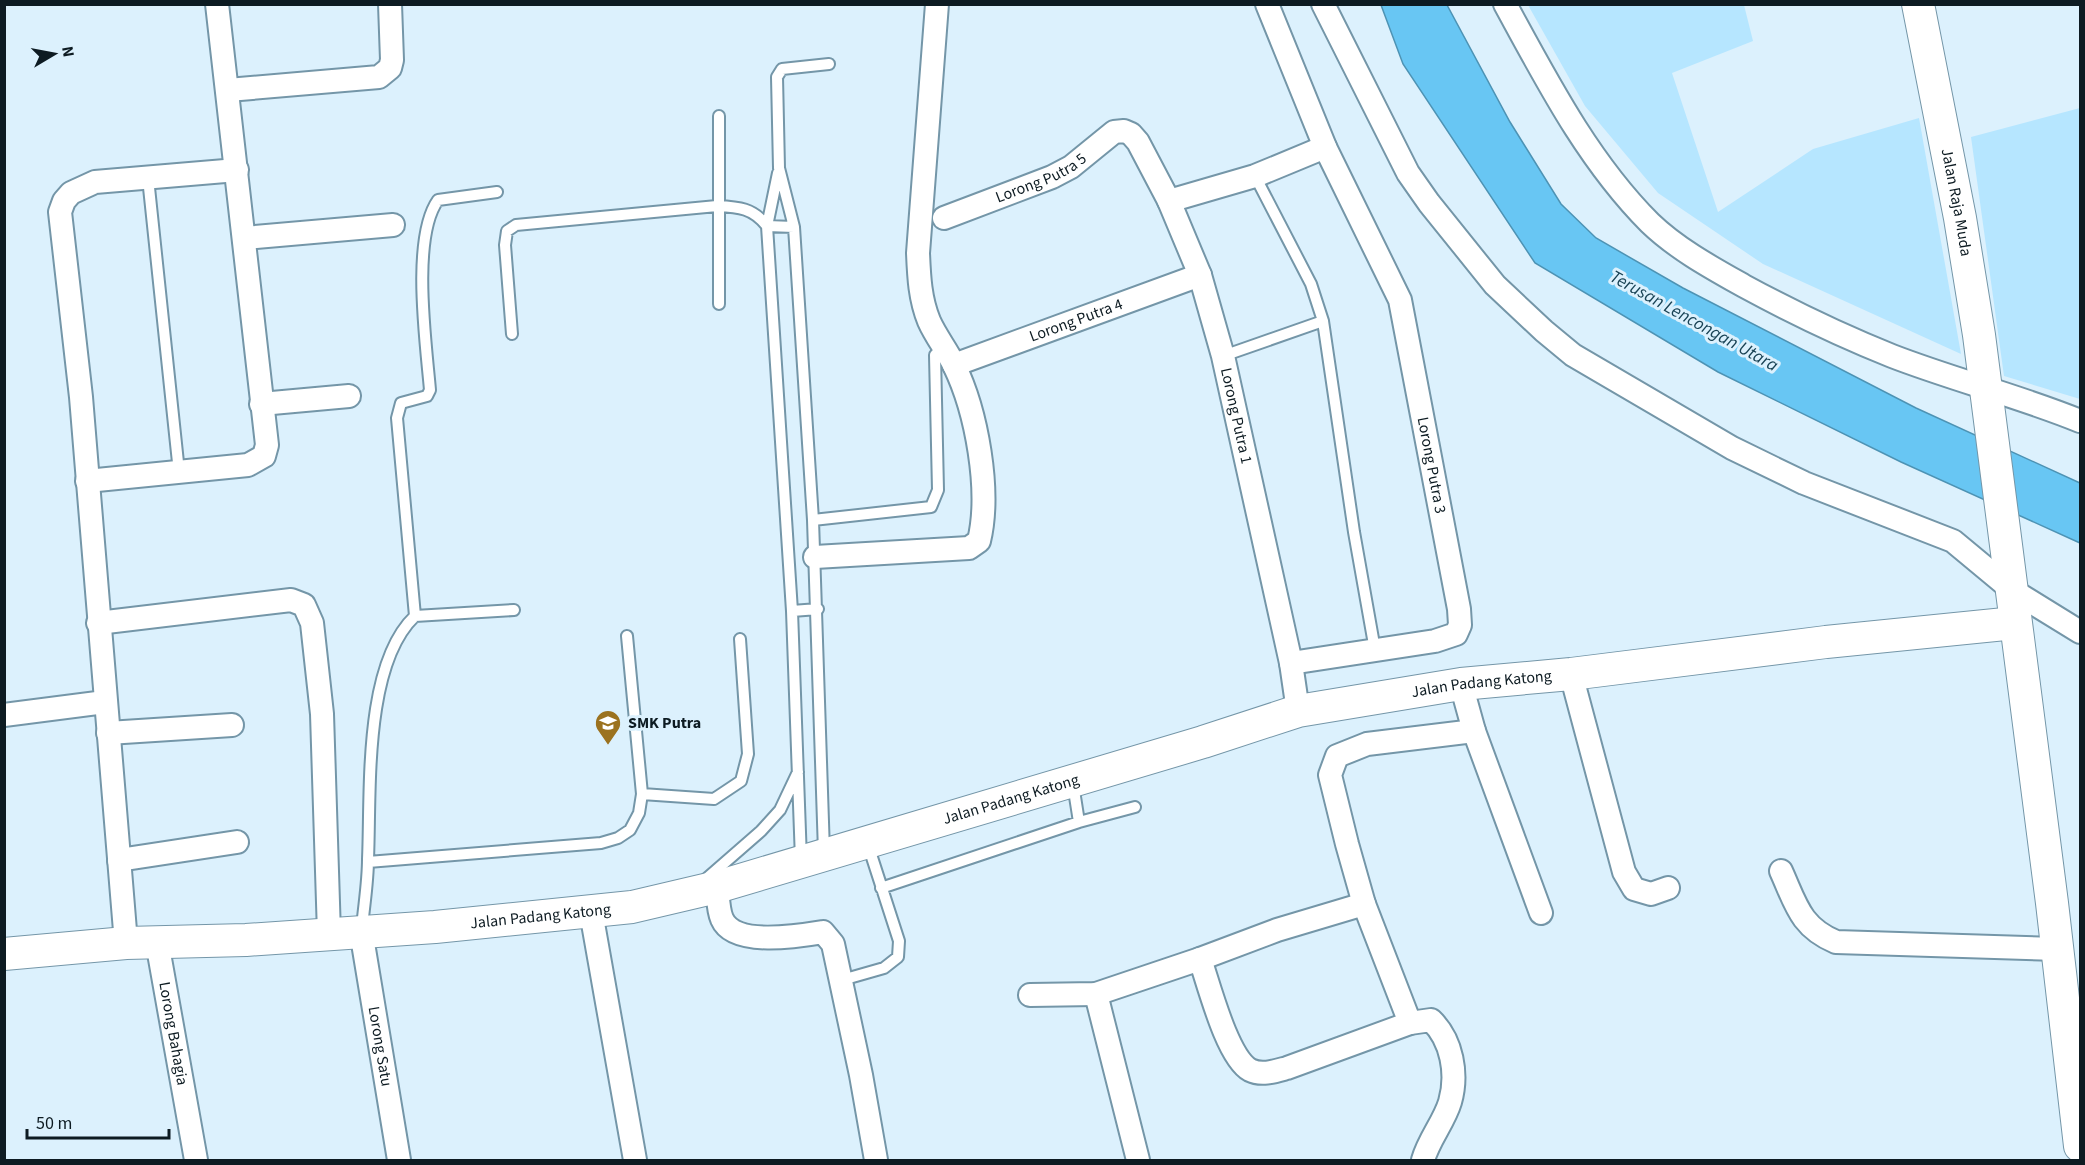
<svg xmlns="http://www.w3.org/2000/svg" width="2085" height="1165" viewBox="0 0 2085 1165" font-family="'Source Sans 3',sans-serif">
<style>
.green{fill:#b6e6ff}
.water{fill:#68c6f3;stroke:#4d93b4;stroke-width:1.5}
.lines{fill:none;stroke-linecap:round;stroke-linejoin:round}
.lane-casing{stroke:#7496a8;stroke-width:14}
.street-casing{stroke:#7496a8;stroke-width:26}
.secondary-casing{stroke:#7496a8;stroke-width:34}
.lane{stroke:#fff;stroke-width:10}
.street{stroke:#fff;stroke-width:22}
.secondary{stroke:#fff;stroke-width:32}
.labels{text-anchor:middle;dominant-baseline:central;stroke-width:6;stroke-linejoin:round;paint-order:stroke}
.street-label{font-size:16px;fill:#0d1b22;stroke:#dcf1fd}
.poi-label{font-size:16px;font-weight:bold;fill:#0d1b22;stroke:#dcf1fd;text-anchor:start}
.water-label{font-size:18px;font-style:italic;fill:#194355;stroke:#dcf1fd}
</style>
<rect width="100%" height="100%" fill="#dcf1fd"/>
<path class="green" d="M1528 5H1744L1753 41 1672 73 1718 212 1813 149 1919 118 1961 354 1763 264 1658 193 1585 106Z
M2080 108V399L2004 376 1971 137Z"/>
<path class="water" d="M1381 5H1447L1510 122 1561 204 1596 238 1683 288 1916 408 2080 483V543L1901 462 1718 372 1535 263 1403 64Z"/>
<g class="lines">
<g class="lane-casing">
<path id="lane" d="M719 116V304
M778 173 767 226 792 611 801 860
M1255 176 1311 284 1323 321 1354 532 1375 650
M148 178 179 472
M512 334 505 245 507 231 516 225 717 206C739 207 753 208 767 226L794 227
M1223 356 1323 321
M813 520 931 507 938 490 935 355 943 347
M792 611 818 609
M415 616 397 418 401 403 427 396 430 390C426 343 411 238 438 200L497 192
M642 794 714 799 741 781 748 754 740 639
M1079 822 1135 807
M824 852 813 520 794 227 779 168 777 77 782 69 829 64
M368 862 601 843 618 838 630 830 639 813 642 794 627 636
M706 879 761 831 780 810 798 772
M881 888 1079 822 1073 784
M362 928C364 905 368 882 368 859 371 793 363 665 415 616L514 610
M842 980 884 968 898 957 899 941 868 845"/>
</g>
<g class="street-casing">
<g id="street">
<path d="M1267 4 1325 147"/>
<path d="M1323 4 1408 173 1429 203 1495 285 1544 331 1573 355 1732 448 1804 483 1953 541 2012 590 2080 632"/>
<path d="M1505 4C1547 81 1588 161 1650 223 1677 249 1712 268 1744 286 1792 312 1842 336 1892 356 1954 380 2019 396 2080 421"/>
<path d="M228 90 379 77 390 68 392 60 390 4"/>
<path id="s1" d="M1169 201 1255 176 1325 147 1400 300 1459 609 1460 625 1456 634 1435 641 1291 663"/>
<path id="s2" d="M944 218 1052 177 1071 167 1114 132 1124 131 1131 134 1138 142 1169 201 1200 275 1223 356 1291 663 1298 711"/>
<path d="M244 238 393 225"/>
<path id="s3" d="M954 365 1200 275"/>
<path d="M261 404 349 396"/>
<path d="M87 481 248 465 264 456 267 445 217 4"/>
<path d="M815 557 969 548 979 541C991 491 977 412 954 365 947 350 936 337 929 321 920 299 919 277 918 253L937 4"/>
<path d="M98 623 291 600 304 605 312 623 322 714 329 934"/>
<path d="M1571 674 1624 872 1634 889 1651 894 1668 888"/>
<path d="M1461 684 1474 731 1541 913"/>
<path d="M4 715 105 702"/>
<path d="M108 733 232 725"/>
<path d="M119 860 237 842"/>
<path d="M1781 871C1796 904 1800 927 1836 942L2057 949"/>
<path d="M717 887C718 896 718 910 722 919 734 947 799 936 823 932L833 944 861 1075 876 1160"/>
<path d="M591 912 635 1160"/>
<path id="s4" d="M361 931 399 1160"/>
<path id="s5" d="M157 942 196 1160"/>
<path d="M126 943 81 397 60 212 64 201 71 193 95 182 237 170"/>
<path d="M1200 959C1209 985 1227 1057 1250 1070 1262 1076 1276 1071 1287 1068L1410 1023 1364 904 1347 844 1330 775 1337 756 1367 744 1474 731"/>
<path d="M1096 994 1138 1160"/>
<path d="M1030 995 1096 994 1200 959 1277 930 1364 904"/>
<path d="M1410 1023 1431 1020C1452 1040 1458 1074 1450 1102 1444 1122 1429 1139 1423 1160"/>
</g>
</g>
<g class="secondary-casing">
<g id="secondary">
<path id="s6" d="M1918 4 1960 218 1979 335 2052 903 2080 1146"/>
<path id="s7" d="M4 954 126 943 246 940 435 927 632 907 717 887 1203 742 1298 711 1461 684 1571 674 1826 642 2015 623"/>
</g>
</g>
<use href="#lane" class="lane"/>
<use href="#street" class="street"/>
<use href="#secondary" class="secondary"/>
</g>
<defs>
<g id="school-pin" transform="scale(1.35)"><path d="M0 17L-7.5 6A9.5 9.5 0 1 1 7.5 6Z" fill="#9b721f" stroke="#dcf1fd"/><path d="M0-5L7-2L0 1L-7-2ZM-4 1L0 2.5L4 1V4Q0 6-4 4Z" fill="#fff"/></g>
</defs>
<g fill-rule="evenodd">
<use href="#school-pin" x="608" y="723"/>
</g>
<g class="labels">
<g class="street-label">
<text stroke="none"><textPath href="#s2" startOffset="105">Lorong Putra 5</textPath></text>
<text stroke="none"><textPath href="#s6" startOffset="202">Jalan Raja Muda</textPath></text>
<text stroke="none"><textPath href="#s3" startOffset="130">Lorong Putra 4</textPath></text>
<text stroke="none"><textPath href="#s2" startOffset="513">Lorong Putra 1</textPath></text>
<text stroke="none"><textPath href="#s1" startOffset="504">Lorong Putra 3</textPath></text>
<text stroke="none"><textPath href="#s7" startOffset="1510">Jalan Padang Katong</textPath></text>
<text stroke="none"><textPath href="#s7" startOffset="1024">Jalan Padang Katong</textPath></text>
<text stroke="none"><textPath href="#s7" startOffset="538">Jalan Padang Katong</textPath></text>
<text stroke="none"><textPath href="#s5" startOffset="93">Lorong Bahagia</textPath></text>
<text stroke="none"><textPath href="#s4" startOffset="117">Lorong Satu</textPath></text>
</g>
<g class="poi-label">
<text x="628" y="723">SMK Putra</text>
</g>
<g class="water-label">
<text transform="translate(1694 321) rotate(29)">Terusan Lencongan Utara</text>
</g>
</g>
<rect width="2085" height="1165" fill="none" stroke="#0d1b22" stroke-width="12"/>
<g transform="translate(54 54) rotate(80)" stroke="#dcf1fd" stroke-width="4.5" paint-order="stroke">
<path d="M0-4.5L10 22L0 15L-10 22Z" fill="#0d1b22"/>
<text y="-9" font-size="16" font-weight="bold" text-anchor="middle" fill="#0d1b22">N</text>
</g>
<path d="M27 1129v9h142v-9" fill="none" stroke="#0d1b22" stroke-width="3"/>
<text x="36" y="1129" font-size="18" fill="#0d1b22" stroke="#dcf1fd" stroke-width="4.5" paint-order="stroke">50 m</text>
</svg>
